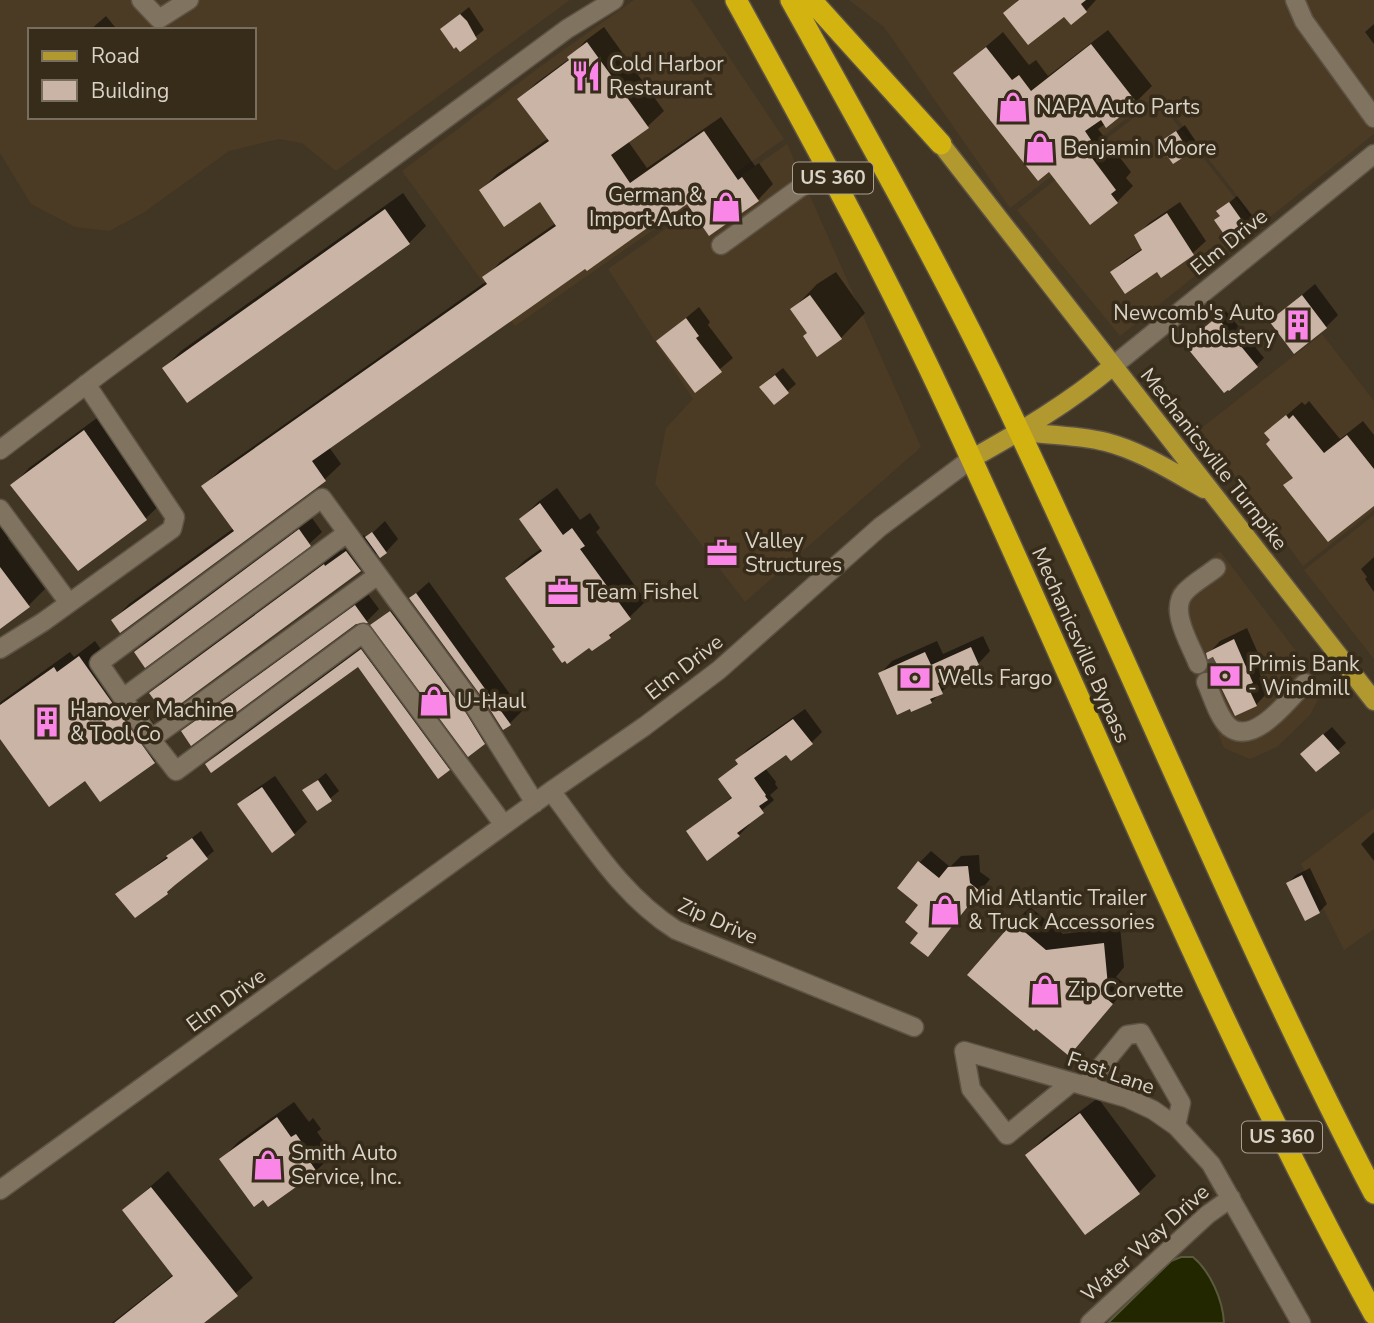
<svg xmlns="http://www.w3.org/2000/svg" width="1374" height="1323" viewBox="0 0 1374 1323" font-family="'Nunito Sans',sans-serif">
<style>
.built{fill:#4c3b24;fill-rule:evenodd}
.water{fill:#222700;stroke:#595b3c;stroke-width:2}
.shadow{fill:#0007}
.building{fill:#cab4a5}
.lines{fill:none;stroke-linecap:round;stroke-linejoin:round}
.minor-tunnel{stroke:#584d3d;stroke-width:18;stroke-dasharray:18 9;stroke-linecap:butt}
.minor-casing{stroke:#5d5344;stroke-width:21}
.major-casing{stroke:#5d5344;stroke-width:21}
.highway-casing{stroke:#5d5344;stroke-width:24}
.minor{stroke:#807360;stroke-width:18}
.major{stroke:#b1992f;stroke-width:18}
.highway{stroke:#d2b30f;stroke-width:21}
.labels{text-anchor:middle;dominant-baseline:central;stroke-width:7;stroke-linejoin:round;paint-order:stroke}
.shield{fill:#372b1a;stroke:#a9a194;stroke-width:2}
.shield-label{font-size:19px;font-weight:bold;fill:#dad3c8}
.poi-label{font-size:21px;fill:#dad3c8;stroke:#372b1a;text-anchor:start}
.street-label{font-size:21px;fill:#dad3c8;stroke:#372b1a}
</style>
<rect width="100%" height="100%" fill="#413524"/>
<path class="built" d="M0 0H570L336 171 302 143 279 139 229 151 143 213 109 231 75 227 31 204 0 153ZM30 30H254V117H30Z
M634 0H691L784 139 515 326 402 171 541 66Z
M849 0H1374V134L1260 225 1158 94 1010 208 884 27Z
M1157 99 1257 226 1120 336 1017 210Z
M787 144 921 447 745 602 655 484 666 428 693 399 608 269Z
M1322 334 1374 401V510L1303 566 1200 429Z
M1374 515V659L1304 570Z
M1220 551 1324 688 1310 715 1277 747 1250 759 1224 748 1167 611 1172 588Z
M1374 808V929L1344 950 1301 864Z"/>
<path class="water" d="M1181 1257H1193C1210 1271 1223 1300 1224 1323H1108L1171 1261Z"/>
<path class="shadow" d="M1018 0H1096L1086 11 1065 14 1005 13Z
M469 7 484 30 460 49 442 29Z
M106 16 115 27 112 30H90Z
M1374 24V44L1365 32Z
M604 27 664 111 648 126 628 141 647 168 721 117 755 166 759 163 773 184 758 200 687 202 657 219 511 318 329 447 341 464 325 479 121 631 113 620 129 604 234 528 204 486 220 470 487 281 485 278 500 262 556 223 540 199 481 190 497 174 549 138 520 99 536 83 570 58 585 41Z
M1108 30 1152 86 1136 102 1098 129 1131 172 1126 178 1133 186 1117 202 1050 170 955 73 1003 32 1029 65 1036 60 1048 76Z
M1185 125 1197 143 1173 162 1161 143Z
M403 193 426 226 409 243 188 401 164 368 181 351Z
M1237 196 1253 217 1245 225 1221 215 1219 211Z
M1180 202 1206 241 1193 253 1161 275 1157 270 1112 272 1125 260 1143 248 1136 236 1149 223Z
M836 272 865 313 841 338 809 333 793 309 817 284Z
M1315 284 1338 315 1326 327 1271 321Z
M699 307 710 322 708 325 733 358 695 390 658 341Z
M1226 311 1264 358 1256 366 1194 336Z
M783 368 796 384 788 391 769 379Z
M1309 401 1340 439 1363 421 1374 435V504L1294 477 1266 433 1302 402 1305 405Z
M101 415 163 502 146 518 13 485 29 468Z
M557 488 580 520 590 513 600 528 596 532 646 601 609 637 590 645 557 646 507 578 524 561 542 548 521 519 538 502Z
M312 518 322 532 309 544 136 652 148 639Z
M385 521 398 539 386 552H378L360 570 152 693 168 676 341 549 342 551 364 535 366 539Z
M0 524 10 537 8 539 45 589 28 606 0 627Z
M1374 557V592L1365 579 1367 577 1361 569Z
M429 582 522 711 510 723 486 699 411 598Z
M368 594 379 609 367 621 356 622 183 731 196 719Z
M402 601 495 731 483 743 373 625Z
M1247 628 1265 669 1260 674 1268 692 1256 705 1208 654 1220 641Z
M983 636 990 651 978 664 952 675 954 680 931 702 880 674 892 661 937 641 943 654Z
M374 638 461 756 448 769 358 665 207 764 219 752Z
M95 641 170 746 154 762 100 800 85 779 0 736V703L2 701 70 652 74 657Z
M805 709 822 732 811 743 786 752 765 768 776 782 775 784 778 788 770 795 774 800 748 822 750 824 739 835 688 832 733 796 721 780 739 763 737 760 748 749Z
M1332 727 1346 743 1316 770 1310 746Z
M326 773 339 791 317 809 305 790Z
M275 776 307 822 294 834 240 804 252 792Z
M201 831 214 851 174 884 167 893 118 894Z
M1374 832V861L1361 844Z
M931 851 950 867 961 856 979 855 980 872 990 879 939 943 921 932 919 863Z
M1310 868 1327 904 1319 912 1288 883 1296 875Z
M1030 907 1063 934 1120 927 1124 967 1116 977 1128 986 1085 1037 1014 923Z
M1098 1098 1156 1176 1139 1192 1085 1233 1027 1155 1044 1138Z
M294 1102 309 1122 313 1118 321 1129 317 1132 333 1154 316 1171 222 1159 238 1142Z
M168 1171 253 1278 201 1323H112L174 1274 124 1210Z"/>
<path class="building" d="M1019 0H1086L1081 4 1087 12 1071 25 1064 17 1028 45 1003 13Z
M460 14 467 21 477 39 460 52 456 47 454 49 440 29Z
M587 42 649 128 611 155 630 183 704 131 738 180 742 177 759 201 709 236 687 204 659 224 657 221 587 271 585 269 312 461 326 481 120 633 111 620 234 531 201 486 487 284 482 277 556 226 540 202 504 227 479 190 549 141 517 99 569 60 567 57Z
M1091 44 1137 103 1106 128 1101 120 1085 131 1091 140 1083 146 1116 190 1111 194 1118 203 1090 225 1049 172 1038 181 953 73 986 47 1012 80 1019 75 1031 91Z
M1176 131 1190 153 1173 164 1158 143Z
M1229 202 1246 226 1228 240 1214 220 1220 216 1216 211Z
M385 209 410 244 187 403 162 368Z
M1167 213 1194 255 1161 278 1157 272 1125 294 1110 272 1142 250 1134 235Z
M810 295 842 339 817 357 803 336 807 333 790 309Z
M1302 295 1327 328 1294 354 1269 321Z
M1217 317 1258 367 1229 391 1228 390 1224 393 1184 344Z
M686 318 699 336 696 338 722 372 695 393 656 341Z
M775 375 789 393 774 405 759 387Z
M1286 415 1289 419 1293 415 1324 453 1347 435 1374 469V506L1328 542 1283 485 1293 478 1266 444 1270 440 1264 433Z
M84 430 147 520 78 571 10 485Z
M540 503 563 535 572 528 585 546 580 549 631 619 609 635 611 638 592 651 589 648 567 664 565 661 562 663 552 649 555 647 505 578 542 551 519 519Z
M299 529 311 546 145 668 134 652Z
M372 532 387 553 380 558 365 537Z
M346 551 361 571 168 713H164L149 693 324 564 325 566Z
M0 567 30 607 0 629Z
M416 593 511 725 503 730 484 700 409 598Z
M355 605 368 623 356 624 191 746 181 731Z
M390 611 466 713 485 744 468 757 370 625Z
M1234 639 1253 683 1247 685 1257 706 1235 716 1216 677 1207 671 1209 665 1206 653Z
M971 647 979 665 938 683 943 694 930 699 932 703 911 712 910 709 897 715 878 673 925 652 931 665Z
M361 649 450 770 438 779 358 667 211 773 205 764Z
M79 656 155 763 100 802 85 781 49 807 0 739V705L54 667 57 672Z
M793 719 813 744 791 761 786 755 754 778 766 795 765 796 768 800 759 806 764 813 737 833 740 836 707 861 686 831 732 798 718 779 738 764 735 760Z
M1323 734 1340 753 1316 772 1300 754Z
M318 780 332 801 317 811 302 790Z
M262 787 295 835 272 853 237 804Z
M192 838 208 859 175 885 167 892 168 894 135 918 115 894 168 858 166 856Z
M918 861 939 878 948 867 968 866 970 883 980 891 928 957 910 943 918 933 905 922 918 905 897 888Z
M1302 875 1320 913 1305 921 1286 883Z
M1013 922 1046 950 1104 943 1108 986 1101 994 1113 1004 1069 1056 1036 1029 1034 1031 967 975Z
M1080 1113 1140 1194 1085 1235 1025 1155Z
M277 1117 291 1137 296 1134 305 1147 302 1150 317 1172 268 1207 263 1200 254 1207 219 1159Z
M151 1187 238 1296 204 1323H114L173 1276 122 1210Z"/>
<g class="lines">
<path class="minor-tunnel" d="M1205 661 1214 678"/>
<g class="minor-casing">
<path id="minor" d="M141 0 159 19 189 0
M1295 0 1304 21 1374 118
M721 245 827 168
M1113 366 1374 154
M0 450 101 373 567 29 614 0
M0 509 69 603
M0 649 43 622 172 529 175 517 86 384
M1198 664C1191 645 1168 610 1185 592 1193 583 1206 576 1216 568
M1206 682C1212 695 1218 717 1229 727 1254 747 1290 698 1305 683
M123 698 347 533
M151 739 99 663 322 498 378 575
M551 791C589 841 622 896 676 930L914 1027
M504 825 363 633 176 771 151 739 378 575 475 707 535 803
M1072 1082 1007 1135 971 1089 964 1051 1127 1098 1153 1110 1176 1126 1211 1164 1301 1323
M1085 1086 1127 1035 1141 1033 1181 1103 1176 1126
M0 1190 551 791 645 726 719 670 880 527 971 459
M1090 1323 1207 1215 1231 1198"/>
</g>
<g class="major-casing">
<path id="major" d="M941 144 1374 701
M1020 432C1048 435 1079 435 1106 442 1141 451 1173 472 1204 489
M971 459C1021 431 1069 403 1113 366"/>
</g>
<g class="highway-casing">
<path id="highway" d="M736 0C809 133 882 266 946 404 1088 708 1212 1020 1374 1314
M791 0C870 142 950 283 1019 431 1139 684 1244 945 1374 1193
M811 0 941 144"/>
</g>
<use href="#minor" class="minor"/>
<use href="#major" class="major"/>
<use href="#highway" class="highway"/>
</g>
<defs>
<g id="restaurant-bare" transform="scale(2.415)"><path d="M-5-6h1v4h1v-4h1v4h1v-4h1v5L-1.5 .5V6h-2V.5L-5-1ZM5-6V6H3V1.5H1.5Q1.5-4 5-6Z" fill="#fa87e7" stroke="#372b1a" stroke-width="2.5" paint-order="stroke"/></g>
<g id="shop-bare" transform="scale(2.415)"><path d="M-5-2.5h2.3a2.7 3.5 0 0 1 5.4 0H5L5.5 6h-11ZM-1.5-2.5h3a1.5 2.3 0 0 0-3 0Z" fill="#fa87e7" stroke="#372b1a" stroke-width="2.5" paint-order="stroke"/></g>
<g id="building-bare" transform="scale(2.415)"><path d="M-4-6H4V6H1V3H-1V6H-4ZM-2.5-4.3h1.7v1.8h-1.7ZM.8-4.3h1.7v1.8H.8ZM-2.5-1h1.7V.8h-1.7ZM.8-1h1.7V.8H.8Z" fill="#fa87e7" stroke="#372b1a" stroke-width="2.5" paint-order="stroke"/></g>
<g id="office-bare" transform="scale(2.415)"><path d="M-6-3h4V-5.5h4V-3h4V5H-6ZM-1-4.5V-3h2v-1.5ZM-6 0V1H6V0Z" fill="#fa87e7" stroke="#372b1a" stroke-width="2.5" paint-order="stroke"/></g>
<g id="bank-bare" transform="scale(2.415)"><path d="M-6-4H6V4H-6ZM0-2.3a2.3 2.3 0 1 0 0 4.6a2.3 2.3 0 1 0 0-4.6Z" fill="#fa87e7" stroke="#372b1a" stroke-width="2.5" paint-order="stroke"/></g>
</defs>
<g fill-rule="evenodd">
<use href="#restaurant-bare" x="586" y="76"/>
<use href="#shop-bare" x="1013" y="107"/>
<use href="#shop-bare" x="1040" y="148"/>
<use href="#shop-bare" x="726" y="207"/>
<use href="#building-bare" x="1298" y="325"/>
<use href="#office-bare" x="722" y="553"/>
<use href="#office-bare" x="563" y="592"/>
<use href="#bank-bare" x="1225" y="676"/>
<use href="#bank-bare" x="915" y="678"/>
<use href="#shop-bare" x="434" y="701"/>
<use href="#building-bare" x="47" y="722"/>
<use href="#shop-bare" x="945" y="910"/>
<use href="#shop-bare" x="1045" y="990"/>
<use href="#shop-bare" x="268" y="1165"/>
</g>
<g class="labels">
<g class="shield">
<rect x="793" y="162.5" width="80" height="31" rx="5"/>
<rect x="1242" y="1121.5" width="80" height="31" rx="5"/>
</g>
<g class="shield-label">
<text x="833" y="178">US 360</text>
<text x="1282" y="1137">US 360</text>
</g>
<g class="poi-label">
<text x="609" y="64">Cold Harbor<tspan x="609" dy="24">Restaurant</tspan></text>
<text x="1036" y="107">NAPA Auto Parts</text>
<text x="1063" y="148">Benjamin Moore</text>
<text x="703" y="195" text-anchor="end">German &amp;<tspan x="703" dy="24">Import Auto</tspan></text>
<text x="1275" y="313" text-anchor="end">Newcomb's Auto<tspan x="1275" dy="24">Upholstery</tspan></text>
<text x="745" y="541">Valley<tspan x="745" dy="24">Structures</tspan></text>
<text x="586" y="592">Team Fishel</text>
<text x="1248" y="664">Primis Bank<tspan x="1248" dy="24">- Windmill</tspan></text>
<text x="938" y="678">Wells Fargo</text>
<text x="457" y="701">U-Haul</text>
<text x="70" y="710">Hanover Machine<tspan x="70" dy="24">&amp; Tool Co</tspan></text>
<text x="968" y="898">Mid Atlantic Trailer<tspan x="968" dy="24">&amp; Truck Accessories</tspan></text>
<text x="1068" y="990">Zip Corvette</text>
<text x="291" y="1153">Smith Auto<tspan x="291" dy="24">Service, Inc.</tspan></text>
</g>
<g class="street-label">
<text transform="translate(1229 242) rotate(-39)">Elm Drive</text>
<text transform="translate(1214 459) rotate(52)">Mechanicsville Turnpike</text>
<text transform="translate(1081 645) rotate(66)">Mechanicsville Bypass</text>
<text transform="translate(684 667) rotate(-38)">Elm Drive</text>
<text transform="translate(718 921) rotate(24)">Zip Drive</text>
<text transform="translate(226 1000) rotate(-36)">Elm Drive</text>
<text transform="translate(1111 1073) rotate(19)">Fast Lane</text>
<text transform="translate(1145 1243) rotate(-42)">Water Way Drive</text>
</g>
</g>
<rect x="28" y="28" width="228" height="91" fill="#372b1a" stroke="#786e60" stroke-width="2"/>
<rect x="42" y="51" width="35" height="10" fill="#b1992f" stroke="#786e60" stroke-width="2"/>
<text x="91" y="63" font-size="21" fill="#dad3c8">Road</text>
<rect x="42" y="80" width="35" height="21" fill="#cab4a5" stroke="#786e60" stroke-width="2"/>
<text x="91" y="98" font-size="21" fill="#dad3c8">Building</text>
</svg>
